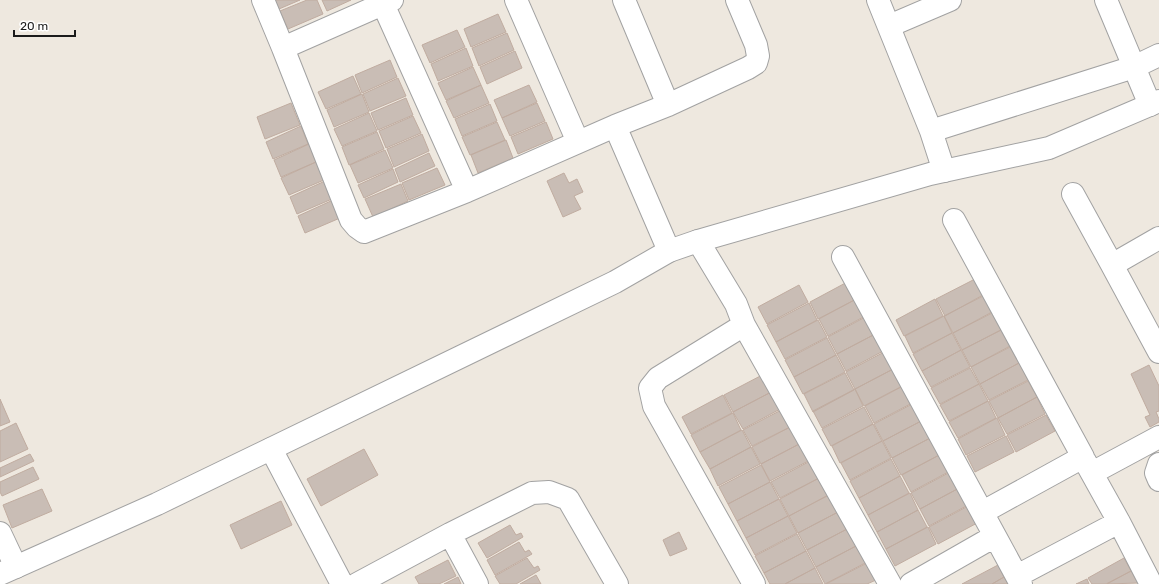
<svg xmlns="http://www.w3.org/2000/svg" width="1159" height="584" viewBox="0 0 1159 584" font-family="Rubik,sans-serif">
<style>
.building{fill:#c9bdb5;stroke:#c0aca0}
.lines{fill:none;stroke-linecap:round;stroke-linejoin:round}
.minor-casing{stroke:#a2a2a2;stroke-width:24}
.tertiary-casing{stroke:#a2a2a2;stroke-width:24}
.minor{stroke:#fff;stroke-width:22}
.tertiary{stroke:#fff;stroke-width:22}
</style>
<rect width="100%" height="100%" fill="#eee8df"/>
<path class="building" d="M275 0H300L279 9Z
M307 0H317L323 14 288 29 280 11Z
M322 0H351L327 11Z
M498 14 506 32 471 47 464 29Z
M457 30 465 47 430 63 422 45Z
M507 33 514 50 479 66 472 48Z
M466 48 473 66 438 81 431 64Z
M515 51 522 68 487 84 480 67Z
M390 60 397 77 362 93 355 75Z
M473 67 481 85 446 100 438 83Z
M353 76 361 94 326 109 318 92Z
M398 78 406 96 370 111 363 94Z
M481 85 489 103 454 118 446 101Z
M529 85 537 102 502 118 494 100Z
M362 94 369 112 334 127 327 110Z
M406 98 413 115 378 130 371 113Z
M291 103 300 125 265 139 257 117Z
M537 103 545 121 510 136 502 118Z
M490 104 497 121 462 136 455 119Z
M369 113 377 131 342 146 334 129Z
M413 116 421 133 386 148 379 131Z
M497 122 505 140 470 155 462 137Z
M546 122 553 139 518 154 511 137Z
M301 126 308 144 273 159 266 142Z
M377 132 384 149 349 165 342 147Z
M422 134 429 151 394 167 387 149Z
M506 140 513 158 478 173 471 155Z
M309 144 316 162 281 177 274 160Z
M385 150 393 168 358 183 350 165Z
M429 153 435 166 400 182 395 169Z
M316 162 324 180 289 195 281 178Z
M437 168 445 185 409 200 402 183Z
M393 169 398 182 364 198 358 185Z
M564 173 569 183 577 179 583 192 574 196 581 209 563 217 547 181Z
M325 181 332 199 297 214 290 197Z
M401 184 408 201 373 217 365 199Z
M333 200 340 218 305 233 298 216Z
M975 279 983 295 945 316 936 299Z
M851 280 860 297 818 319 810 302Z
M799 285 808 302 767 324 758 307Z
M983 296 992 312 953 333 944 316Z
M860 297 869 314 828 336 819 319Z
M935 299 943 316 904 336 896 320Z
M809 303 817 320 776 342 767 325Z
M992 313 1001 330 962 350 953 333Z
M869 315 879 332 837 354 828 337Z
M944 316 952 333 913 353 905 336Z
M818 320 827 337 785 359 776 342Z
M1001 330 1010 346 971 367 962 350Z
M879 332 887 349 846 371 837 354Z
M952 333 961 350 922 371 913 354Z
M827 338 836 355 794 377 785 360Z
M1010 347 1019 363 980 384 971 367Z
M888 350 897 367 855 389 846 372Z
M961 350 970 367 931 387 922 371Z
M836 355 845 372 803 394 794 377Z
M1019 363 1028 380 989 400 980 384Z
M1149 365 1159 386V411L1156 412 1159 419V422L1150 427 1145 417 1150 415 1131 374Z
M897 367 906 384 864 406 855 389Z
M970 368 979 384 940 404 931 388Z
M766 373 775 390 733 412 724 395Z
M845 373 854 390 813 412 804 394Z
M1028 381 1037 397 998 418 989 401Z
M907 384 916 401 874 423 865 406Z
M979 384 988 401 949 421 940 405Z
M855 389 863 406 822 428 813 411Z
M775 390 784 407 743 429 733 412Z
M723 395 732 413 691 434 682 417Z
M1037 397 1045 414 1007 434 998 418Z
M0 399 10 422 0 426Z
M988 401 996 418 958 438 949 422Z
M916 402 925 419 883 441 874 424Z
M864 407 873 424 831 446 822 429Z
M785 408 794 425 752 446 743 430Z
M733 413 741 430 700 452 691 435Z
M1046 415 1055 431 1016 452 1007 435Z
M997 418 1005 435 966 455 958 439Z
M925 419 934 436 892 458 883 441Z
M16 423 28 449 0 462V431Z
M873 424 882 441 840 463 832 446Z
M794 425 803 442 761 464 752 447Z
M742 430 751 447 710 469 700 452Z
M934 436 943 453 901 475 892 458Z
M1006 436 1014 452 975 472 967 456Z
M882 441 891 458 850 480 841 463Z
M803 442 812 459 770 481 761 464Z
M751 447 760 464 718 486 710 469Z
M364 449 378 475 321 506 307 479Z
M943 453 952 470 911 492 902 475Z
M30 454 34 461 0 477V468Z
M891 459 900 476 859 498 850 481Z
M812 460 821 477 780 498 771 482Z
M761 465 770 482 728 504 719 487Z
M33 467 39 479 2 496 0 492V482Z
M952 471 961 487 920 509 911 493Z
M900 476 909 493 868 515 859 498Z
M821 477 830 494 789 516 780 499Z
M770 482 779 499 737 521 728 504Z
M961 487 970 504 929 526 920 509Z
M42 489 52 511 12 528 3 505Z
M910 493 918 510 877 532 868 515Z
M831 494 840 511 798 533 789 516Z
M779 499 788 516 746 538 737 521Z
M281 501 292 525 241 549 230 525Z
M970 505 979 522 938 544 929 527Z
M918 510 927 527 886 549 877 532Z
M840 511 849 528 807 550 798 533Z
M788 516 797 533 755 555 746 538Z
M510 525 516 535 521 533 523 537 487 558 478 543Z
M928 527 936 544 895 566 886 549Z
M849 528 858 545 816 567 807 550Z
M679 532 687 549 670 556 663 540Z
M797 534 806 551 764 573 755 556Z
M519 542 525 552 529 550 532 554 495 575 487 560Z
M858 545 867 562 825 584 816 567Z
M806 551 815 568 785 584H770L764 573Z
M527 558 534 568 538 566 540 570 516 584H500L495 576Z
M1124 558 1131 571 1106 584H1092L1088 578Z
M448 560 456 576 439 584H419L415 577Z
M867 563 876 580 867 584H826Z
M998 565 1004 577 992 584H962Z
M815 568 823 584H785Z
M1131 571 1138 583 1107 584Z
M536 575 541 584H520Z
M458 577 461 584H444Z
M1004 577 1008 584H992Z
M1087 579 1089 584H1076Z"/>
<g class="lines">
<g class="minor-casing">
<path id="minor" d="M263 0 283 48
M392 0 283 48 351 220 357 227 364 232 467 191 615 126 668 105 748 68 756 63 758 56 756 45 737 0
M516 0 578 142
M624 0 668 105
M878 0 931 131 944 171
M1106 0 1150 105
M383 4 467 191
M889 26 950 0
M615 126 669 251
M931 131 1134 67 1159 55
M1073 194 1112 265
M954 220 1083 457 983 512
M1159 238 1112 265 1159 352
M698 241 736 304 744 325 890 584
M843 257 995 536
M744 325 658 378 650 388 654 406 754 584
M271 449 342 584
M1085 461 1119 522
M1159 464 1156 473 1159 480
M1092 473 1159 437
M0 533 16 567
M450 534 477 584
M1017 576 1119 522 1151 584
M357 584 450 534 532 493 549 492 568 499 617 584
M911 584 995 536 1021 584"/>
</g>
<g class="tertiary-casing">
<path id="tertiary" d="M0 574 157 504 615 282 669 251 698 241 930 174 1049 148 1159 101"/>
</g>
<use href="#minor" class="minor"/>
<use href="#tertiary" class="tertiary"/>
</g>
<path d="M14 30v6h61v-6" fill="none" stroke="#1b1b1b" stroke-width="2"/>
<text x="20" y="30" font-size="12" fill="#1b1b1b" stroke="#ffffff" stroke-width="3" paint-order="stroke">20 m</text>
</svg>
